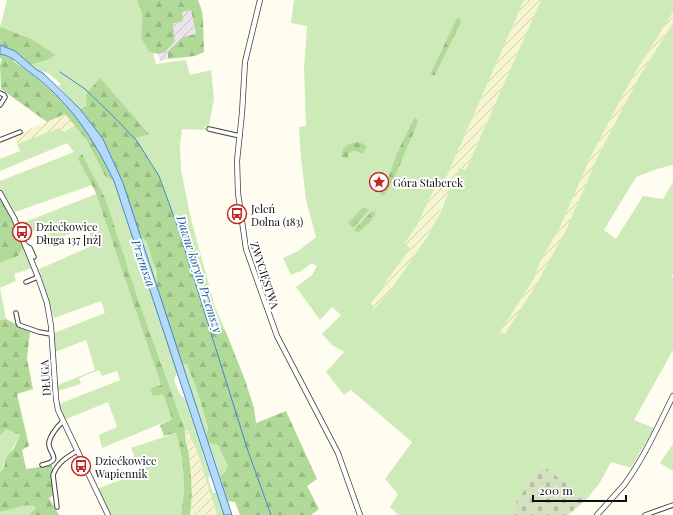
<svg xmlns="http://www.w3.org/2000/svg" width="673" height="515" viewBox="0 0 673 515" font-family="'Playfair Display',serif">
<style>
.industrial{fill:url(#industrial-furrows)}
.farmland{fill:url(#farmland-furrows)}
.grass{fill:#cfeab9;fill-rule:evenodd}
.forest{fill:url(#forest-firs)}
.cemetery{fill:url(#cemetery-stones)}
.water{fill:#b5d9f6;stroke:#3c88cd}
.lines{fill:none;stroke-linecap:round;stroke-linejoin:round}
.stream{stroke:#3c88cd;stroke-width:1}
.minor-casing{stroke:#414141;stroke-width:5.5}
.tertiary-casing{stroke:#414141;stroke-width:6}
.minor{stroke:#fff;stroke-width:3.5}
.tertiary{stroke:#fff;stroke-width:4.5}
.labels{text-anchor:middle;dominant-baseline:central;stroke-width:4;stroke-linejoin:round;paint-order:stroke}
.poi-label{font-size:11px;fill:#0e0e0e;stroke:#fff;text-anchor:start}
.street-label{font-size:11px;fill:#0e0e0e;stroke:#fff}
.water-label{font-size:12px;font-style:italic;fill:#175aa1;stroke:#fff}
</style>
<defs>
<pattern id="industrial-furrows" width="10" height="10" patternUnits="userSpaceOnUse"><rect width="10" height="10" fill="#ede3ed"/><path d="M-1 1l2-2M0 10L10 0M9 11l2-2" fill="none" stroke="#cac2ca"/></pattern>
<pattern id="farmland-furrows" width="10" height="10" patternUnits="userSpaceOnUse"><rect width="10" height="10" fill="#f5f5d0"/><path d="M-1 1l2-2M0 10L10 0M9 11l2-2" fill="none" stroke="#d1d1b1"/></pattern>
<pattern id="forest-firs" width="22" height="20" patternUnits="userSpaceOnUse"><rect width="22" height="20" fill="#b1da98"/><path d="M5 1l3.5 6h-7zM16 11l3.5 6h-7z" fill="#97ba82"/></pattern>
<pattern id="cemetery-stones" width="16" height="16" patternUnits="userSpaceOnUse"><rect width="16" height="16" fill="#d4e1c1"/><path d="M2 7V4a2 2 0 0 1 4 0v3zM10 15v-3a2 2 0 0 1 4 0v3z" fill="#b5c0a5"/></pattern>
</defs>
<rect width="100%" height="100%" fill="#fffdf0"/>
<path class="industrial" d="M191 10 196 34 167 54 168 59 160 61 158 54 166 52V51L175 41 173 23 182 12Z"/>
<path class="farmland" d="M524 0H541L466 170 460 168 440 211 426 239 389 292 374 310 371 303 384 287 385 283 410 249 405 244 417 225 435 186 442 187Z
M673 12V23L639 77 598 156 567 228 536 285 505 335 500 332 535 277 539 264 560 227 592 154 633 76Z
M65 114 75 125 63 132 59 128 17 144 15 136 27 130 47 122Z
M185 430 188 431 197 451 217 515H190L191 505V473L188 446 184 436Z"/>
<path class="grass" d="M7 0H137L142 13 141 38 149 52 153 53 156 64 186 60 190 75 211 70 214 99 209 125 207 127H203L206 128V130L182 129 180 145 181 170 191 219 215 307 226 332 203 309 176 223 158 174 136 137 149 134 87 105 80 109 58 86 61 84 48 73 37 70 30 65 47 60 0 27Z
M294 0H524L442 187H435L417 225 405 243 410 249 385 283 384 287 371 303 374 309 389 292 426 239 441 211 459 168 466 170 541 0H673V12L633 76 592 154 560 227 539 264 535 277 500 332 505 334 536 285 567 228 598 156 639 77 673 23V165L657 169 636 177 604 230 616 239 643 196 663 199 673 182V274L672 277 673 278V350L634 420 654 428 631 468 611 462 601 481 587 499 542 465 507 515H398L390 507 398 494 385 479 412 442 351 390 344 395 326 372 344 352 332 345 322 334 341 315 332 307 320 320 296 287 312 275 317 266 312 263 301 271 291 275 283 258 298 251 316 237 306 200 301 158 299 127 306 126 304 69 307 26 291 23ZM457 19 462 20 431 75ZM414 118 418 119 417 125 393 181 380 194 385 187 396 155Z
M75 125 86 139 105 176 114 181 177 373 174 380 179 393 185 399 210 475 208 479 213 493H216L224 515H217L197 451 188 431 185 430 138 299 106 200 78 159 92 185 15 212 0 188V181L74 152 67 143 0 171V159L20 151 17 144 59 128 64 132Z
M96 194 161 385 150 389 163 394 172 419 102 448 99 435 117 427 108 402 64 420 59 404 120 380 117 371 102 376 99 370 79 378 81 384 58 391 56 386 95 370 86 340 55 352 54 333 105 313 101 301 54 318 39 269 94 245 87 227 51 241 46 227 26 234 20 224Z
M139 234C141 236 144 238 146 241 153 251 156 275 157 287Z
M24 246 32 268 14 274 16 281 0 288 6 319 0 320V263L18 256Z
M182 363 187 365 198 393 208 428 206 435Z
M6 429 20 435C16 443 11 450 7 458 4 463 3 468 0 473V436Z
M176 433C184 459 186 488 181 515H109L97 489 141 472 131 448Z
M209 443 218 445 228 466 224 473 220 476Z
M673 444V471L660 463Z
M27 505H34L37 509 29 515H0V512Z"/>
<path class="forest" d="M137 0H198L202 11 203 20 204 52 195 56 168 59V52L183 37 196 34 191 10 182 12 183 20 181 22 173 23 175 41 166 51V52L158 54 149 52 141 38 142 13Z
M457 18 462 20 435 75H430Z
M0 27 31 39 56 55 47 60 30 65 15 51 0 45Z
M0 54 14 59 13 61C38 78 62 98 80 122 94 140 104 161 114 181L105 176 86 139 65 114 47 122 1 89 0 65 2 59 0 58Z
M100 78 149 134 136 138 158 174 176 223 203 309 226 332 245 380 254 408 256 423 286 411 317 479 307 486 319 509 311 515H240L235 502 228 501 220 476 224 473 228 466 218 445 209 443 206 435 208 428 198 393 187 365 182 363 180 358 157 287 156 271 148 246 146 241 139 234 123 183 110 153 103 139 80 109 87 105 86 94Z
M414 118 418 119 417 125 393 181 384 196 380 194 385 187 396 155Z
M359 142 367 146 363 154 356 151H352L348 154V158L341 157 343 149 348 144Z
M82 154 106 200 138 299 185 430C184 438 188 447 189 455 191 475 193 495 190 515H181C186 488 184 459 176 433L164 436 160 425 172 419 163 394 153 396 150 389 161 385 95 191 78 159Z
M0 199 6 206 24 246 18 256 0 263Z
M363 207 369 210 353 228 348 223Z
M372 211 376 213 370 222 358 233 354 230Z
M6 319 30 332 27 359 33 389 17 394 29 446 22 450 26 469 52 465 57 493 49 498 59 515H29L36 508 34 506 27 505 0 512V473L4 467 6 458 14 448 20 435 6 429 0 436V320Z"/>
<path class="cemetery" d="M542 465 587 499 568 515H507Z"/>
<path class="water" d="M0 45 15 51 37 70 43 73 80 109 103 139 123 183 232 515H224L114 181C92 136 69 101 28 71 22 67 17 61 11 58 8 56 4 55 0 54Z"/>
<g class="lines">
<path class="stream" d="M60 72 85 89 112 115 137 141 159 176 178 228 248 451 271 515"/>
<g class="minor-casing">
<path id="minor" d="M0 93 4 95 5 97 0 105
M209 129 240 136
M0 140 20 132
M25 245 30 248 34 257
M26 282 38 277
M16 313 18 323 19 325 39 332 51 334
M42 465C65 460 47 453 49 442 51 434 58 426 63 421
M57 507 53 475C57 463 67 457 77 451
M645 515 673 505"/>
</g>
<g class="tertiary-casing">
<path id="tertiary" d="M260 0 245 62 242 113 237 161 238 193 246 249 277 336 338 453 360 515
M0 193 14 218 38 277 47 303 51 326 56 399 58 410 108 515
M597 515C606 505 615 495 624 485 644 458 658 426 673 396"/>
</g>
<use href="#minor" class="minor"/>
<use href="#tertiary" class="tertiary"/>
</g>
<defs>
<g id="sight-ring" transform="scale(1)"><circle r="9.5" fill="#fff" stroke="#bf2a26" stroke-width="1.5"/><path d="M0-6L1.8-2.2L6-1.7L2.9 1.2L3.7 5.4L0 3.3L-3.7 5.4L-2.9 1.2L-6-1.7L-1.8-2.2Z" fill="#bf2a26"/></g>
<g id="bus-ring" transform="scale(1)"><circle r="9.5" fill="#fff" stroke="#bf2a26" stroke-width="1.5"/><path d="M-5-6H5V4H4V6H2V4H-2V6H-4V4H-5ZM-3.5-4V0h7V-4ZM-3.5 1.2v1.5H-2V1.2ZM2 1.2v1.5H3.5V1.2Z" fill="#bf2a26"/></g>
</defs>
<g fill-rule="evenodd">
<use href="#sight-ring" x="379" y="182"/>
<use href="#bus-ring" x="237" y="214"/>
<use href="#bus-ring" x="22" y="232"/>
<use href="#bus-ring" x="81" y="466"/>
</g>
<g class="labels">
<g class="poi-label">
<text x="393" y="182">Góra Staberek</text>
<text x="251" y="208">Jeleń<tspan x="251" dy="13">Dolna (183)</tspan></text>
<text x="36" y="226">Dziećkowice<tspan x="36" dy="13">Długa 137 [nż]</tspan></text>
<text x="95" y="460">Dziećkowice<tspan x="95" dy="13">Wapiennik</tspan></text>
</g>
<g class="street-label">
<text transform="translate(265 275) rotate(72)">ZWYCIĘSTWA</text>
<text transform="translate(45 378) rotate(-94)">DŁUGA</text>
</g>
<g class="water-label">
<text transform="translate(144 263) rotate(71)">Przemsza</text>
<text transform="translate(200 274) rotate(72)">Dawne koryto Przemszy</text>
</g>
</g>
<path d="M533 495v6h93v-6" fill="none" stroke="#0e0e0e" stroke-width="2"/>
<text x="539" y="495" font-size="12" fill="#0e0e0e" stroke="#ffffff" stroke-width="3" paint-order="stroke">200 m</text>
</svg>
